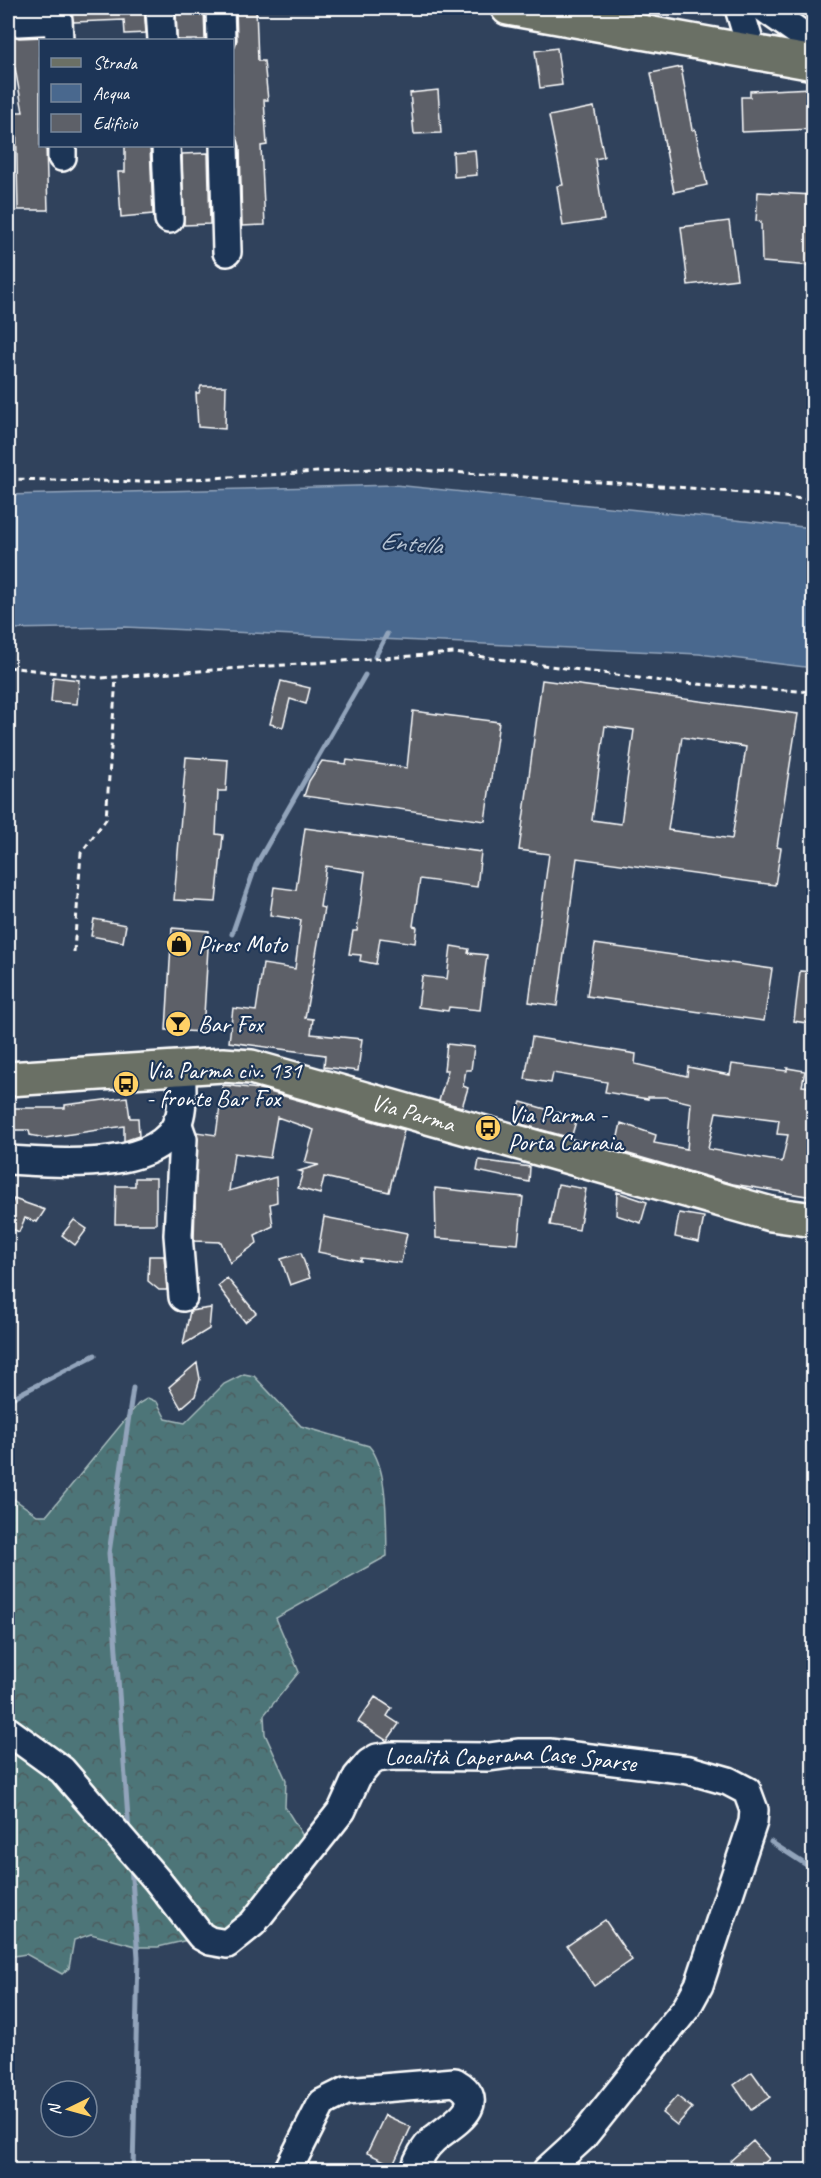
<svg xmlns="http://www.w3.org/2000/svg" width="821" height="2178" viewBox="0 0 821 2178" font-family="Caveat,sans-serif">
<style>
.forest{fill:url(#forest-crowns);stroke:#a6babc;stroke-width:1.5}
.water{fill:#49688e;stroke:#92a4bb;stroke-width:1.5}
.lines{fill:none;stroke-linecap:round;stroke-linejoin:round}
.stream{stroke:#92a4bb;stroke-width:5}
.building{fill:#5d6068;stroke:#fff;stroke-width:1.5;fill-rule:evenodd}
.minor-casing{stroke:#fff;stroke-width:32}
.major-casing{stroke:#fff;stroke-width:38}
.path{stroke:#fff;stroke-width:3;stroke-dasharray:6 4.5;stroke-linecap:butt}
.minor{stroke:#1d3557;stroke-width:27}
.major{stroke:#6b7065;stroke-width:33}
.labels{text-anchor:middle;dominant-baseline:central;stroke-width:4.5;stroke-linejoin:round;paint-order:stroke}
.poi-label{font-size:24px;fill:#fff;stroke:#1d3557;text-anchor:start}
.street-label{font-size:24px;fill:#fff;stroke:#1d3557}
.water-label{font-size:26px;font-style:italic;fill:#b6c3d2;stroke:#1d3557}
</style>
<defs>
<pattern id="forest-crowns" width="20" height="18" patternUnits="userSpaceOnUse" patternTransform="scale(1.5)"><rect width="20" height="18" fill="#4e7578"/><path d="M2 6a3 3 0 1 1 6 0M12 15a3 3 0 1 1 6 0" fill="none" stroke="#4d5c5e"/></pattern>
</defs>
<rect width="100%" height="100%" fill="#30425c"/>
<filter id="ink" filterUnits="userSpaceOnUse"><feTurbulence type="fractalNoise" baseFrequency=".0167" numOctaves="2"/><feDisplacementMap in="SourceGraphic" scale="12" xChannelSelector="R" yChannelSelector="G"/><feConvolveMatrix kernelMatrix="1 2 1 2 8 2 1 2 1" color-interpolation-filters="sRGB"/></filter>
<g filter="url(#ink)">
<path class="forest" d="M244 1374 254 1376 301 1426 369 1446C389 1468 386 1527 387 1556L276 1618 299 1672 264 1715 265 1734 286 1780 285 1807 305 1839 243 1919 226 1931 158 1947H139L91 1934 74 1940 69 1968 62 1974 26 1954 8 1957V1495L37 1515H47L138 1404 148 1398 157 1402 166 1419 185 1423 224 1384Z"/>
<path class="water" d="M395 485 813 528V668L699 654 125 627 8 629V495Z"/>
<g class="lines">
<path class="stream" d="M375 657 387 634
M232 934 256 865 365 675
M8 1400 95 1355
M129 1833 109 1553 133 1388
M771 1842 814 1870
M131 1866 138 1957 133 2170"/>
</g>
<path class="building" d="M67 8H144L146 33 125 34 124 20 74 22Z
M176 8H204L205 40H177Z
M236 8H256L258 61H264L268 100H264L267 145 261 146 265 225 242 226 240 146 234 134 232 102V50L237 40Z
M10 35 19 38 43 37V40H40V146H46L48 210H18L16 112H23L15 68H10Z
M557 48 562 85 540 88 535 51Z
M681 67 692 130 695 129 707 185 674 192 651 73Z
M812 88 813 129 742 132 741 97H750V91Z
M438 90 441 133 414 134 410 93Z
M594 107 604 157 595 159 604 220 563 226 557 186 563 185 549 116Z
M125 146H150L153 214 121 217 118 172H125Z
M475 150 477 175 454 177 453 152Z
M208 153 210 224 184 225 182 154Z
M758 192 813 195V217H810L812 266 762 262 761 222 756 221Z
M729 221 737 279 688 285 681 227Z
M201 386H226L225 429 198 427 196 393H199Z
M53 677 79 680 77 704 51 702Z
M542 680 798 714 777 847 781 848 775 885 577 858 557 1006 529 1002 549 854 519 850ZM605 726 634 730 621 824 592 820ZM682 737 746 747 732 839 668 830Z
M281 681 310 688 306 704 290 699 283 727 270 724Z
M413 711 499 722 485 821 304 796 309 781 322 761 346 764 347 760 407 768Z
M186 757 228 760 226 791H218L216 834 223 835 216 902 174 900Z
M305 828 481 852 477 887 420 879 413 926 417 927 415 943 380 938 376 964 360 961 361 955 349 954 353 931H357L365 872 326 866 320 907 324 908 305 1018 313 1019 311 1034 362 1039 358 1071 324 1067 325 1055 229 1042 233 1008 256 1011 263 964 295 969 301 920 270 915 274 887 296 890Z
M94 919 126 925 123 942 91 936Z
M172 928 209 931 203 1032 166 1030Z
M595 944 772 969 764 1021 587 996Z
M451 946 469 949 468 953 487 955 480 1010 449 1007 448 1011 418 1007 422 976 447 979Z
M800 971 813 972V1024L794 1021Z
M532 1037 636 1054 635 1064 687 1076 688 1067 730 1075 732 1064 787 1071V1068L805 1071 802 1086 813 1087V1197L733 1184 615 1150 621 1123 656 1135 654 1143 687 1149 691 1103 665 1097H648V1099L605 1092 607 1082 553 1073 551 1083 525 1079ZM716 1112 779 1120 777 1134 788 1135 782 1162 708 1149Z
M447 1044 474 1047 471 1070H466L463 1086 468 1088 462 1107 439 1101 448 1070H444Z
M223 1085 259 1089 404 1130 389 1192 324 1177 320 1194 298 1188 303 1172 299 1171 319 1165 305 1163 314 1130 277 1117 270 1158 234 1153 229 1191 276 1177 277 1202 270 1204 273 1226 255 1235 257 1243 230 1263 221 1242 194 1241 197 1132 216 1135Z
M127 1097 130 1118H138L139 1136 124 1141V1126L45 1138 30 1135 29 1130H8V1108H65V1105Z
M521 1102 577 1118 571 1138 514 1122Z
M479 1160 530 1167 529 1182 477 1171Z
M135 1178H156V1224H115L116 1186H135Z
M558 1184 586 1189 579 1230 550 1225Z
M435 1188 523 1197 518 1244 436 1238Z
M617 1192 647 1202 641 1223 616 1215Z
M14 1199 45 1210 37 1222 25 1218 19 1232 8 1227V1206L10 1207Z
M679 1213 704 1217 699 1242 675 1237Z
M324 1217 407 1233 401 1263 361 1258V1261L318 1252Z
M74 1220 87 1229 75 1245 62 1235Z
M301 1253 310 1278 290 1285 281 1259Z
M149 1256H164L167 1290H159L148 1281Z
M227 1278 256 1313 245 1322 218 1286Z
M211 1308 209 1329 183 1345 190 1311Z
M197 1363 200 1379 195 1396 181 1408 169 1387Z
M375 1697 392 1708 387 1716 399 1724 387 1741 358 1722Z
M605 1920 632 1960 594 1986 567 1946Z
M752 2072 770 2097 751 2110 734 2085Z
M677 2096 692 2108 677 2125 662 2113Z
M385 2115 411 2127 393 2165 367 2153Z
M753 2141 769 2159 756 2170H738L730 2161Z"/>
<g class="lines">
<g class="minor-casing">
<g id="minor">
<path d="M18 8V22L58 20 59 40"/>
<path d="M160 8 162 40"/>
<path d="M220 8 221 40"/>
<path d="M739 8 748 38 746 51"/>
<path d="M764 8 814 43"/>
<path d="M62 146V157"/>
<path d="M166 146 169 219"/>
<path d="M224 146 227 252"/>
<path d="M177 1122 183 1139 178 1235 183 1297"/>
<path d="M8 1160C52 1162 160 1174 179 1119 184 1104 181 1083 182 1067"/>
<path id="s1" d="M8 1731 62 1770 157 1880 201 1936 210 1941 227 1944 253 1923 342 1810 357 1777 369 1763 377 1758 392 1756 489 1757 518 1753H549L689 1770 728 1781 747 1791 754 1810 753 1822 699 1985 687 2007 582 2138 547 2170"/>
<path d="M288 2170 322 2103 346 2091 455 2082C493 2104 450 2125 434 2139 424 2148 418 2159 415 2170"/>
</g>
</g>
<g class="major-casing">
<g id="major">
<path d="M508 8 814 63"/>
<path id="s2" d="M8 1079 223 1065 251 1067 771 1214 814 1220"/>
</g>
</g>
<path class="path" d="M8 479 141 482 390 468 689 488 814 500
M8 667 101 678 454 653 668 682 814 692
M74 952 81 853 106 819 116 678"/>
<use href="#minor" class="minor"/>
<use href="#major" class="major"/>
</g>
</g>
<defs>
<g id="shop-disc" transform="scale(1.35)"><circle r="9.5" fill="#ffd166" stroke="#1d3557"/><path d="M-5-2.5h2.3a2.7 3.5 0 0 1 5.4 0H5L5.5 6h-11ZM-1.5-2.5h3a1.5 2.3 0 0 0-3 0Z" fill="#111"/></g>
<g id="bar-disc" transform="scale(1.35)"><circle r="9.5" fill="#ffd166" stroke="#1d3557"/><path d="M-6-5H6L.8 .8V4.5H3.5V6h-7V4.5H-.8V.8Z" fill="#111"/></g>
<g id="bus-disc" transform="scale(1.35)"><circle r="9.5" fill="#ffd166" stroke="#1d3557"/><path d="M-5-6H5V4H4V6H2V4H-2V6H-4V4H-5ZM-3.5-4V0h7V-4ZM-3.5 1.2v1.5H-2V1.2ZM2 1.2v1.5H3.5V1.2Z" fill="#111"/></g>
</defs>
<g fill-rule="evenodd">
<use href="#shop-disc" x="179" y="944"/>
<use href="#bar-disc" x="178" y="1024"/>
<use href="#bus-disc" x="126" y="1084"/>
<use href="#bus-disc" x="488" y="1128"/>
</g>
<g class="labels">
<g class="poi-label">
<text x="198" y="944">Piros Moto</text>
<text x="198" y="1024">Bar Fox</text>
<text x="146" y="1070">Via Parma civ. 131<tspan x="146" dy="28">- fronte Bar Fox</tspan></text>
<text x="508" y="1114">Via Parma -<tspan x="508" dy="28">Porta Carraia</tspan></text>
</g>
<g class="street-label">
<text stroke="none"><textPath href="#s2" startOffset="412">Via Parma</textPath></text>
<text stroke="none"><textPath href="#s1" startOffset="686">Località Caperana Case Sparse</textPath></text>
</g>
<g class="water-label">
<text transform="translate(411 543) rotate(5)">Entella</text>
</g>
</g>
<rect width="821" height="2178" fill="none" stroke="#1d3557" stroke-width="30"/>
<rect x="15" y="15" width="791" height="2148" fill="none" stroke="#fff" stroke-width="2" filter="url(#ink)"/>
<rect x="39" y="39" width="195" height="108" fill="#1d3557" stroke="#77869a" stroke-width="1.5"/>
<rect x="51" y="58" width="30" height="9" fill="#6b7065" stroke="#77869a" stroke-width="1.5"/>
<text x="93" y="69" font-size="18" fill="#ffffff">Strada</text>
<rect x="51" y="84" width="30" height="18" fill="#49688e" stroke="#77869a" stroke-width="1.5"/>
<text x="93" y="99" font-size="18" fill="#ffffff">Acqua</text>
<rect x="51" y="114" width="30" height="18" fill="#5d6068" stroke="#77869a" stroke-width="1.5"/>
<text x="93" y="129" font-size="18" fill="#ffffff">Edificio</text>
<g transform="translate(69 2109) rotate(265)"><circle r="28" fill="#1d3557" stroke="#77869a" stroke-width="1.5"/>
<path d="M0-4.5L10 22L0 15L-10 22Z" fill="#ffd166"/>
<text y="-9" font-size="16" font-weight="bold" text-anchor="middle" fill="#ffffff">N</text>
</g>
</svg>
